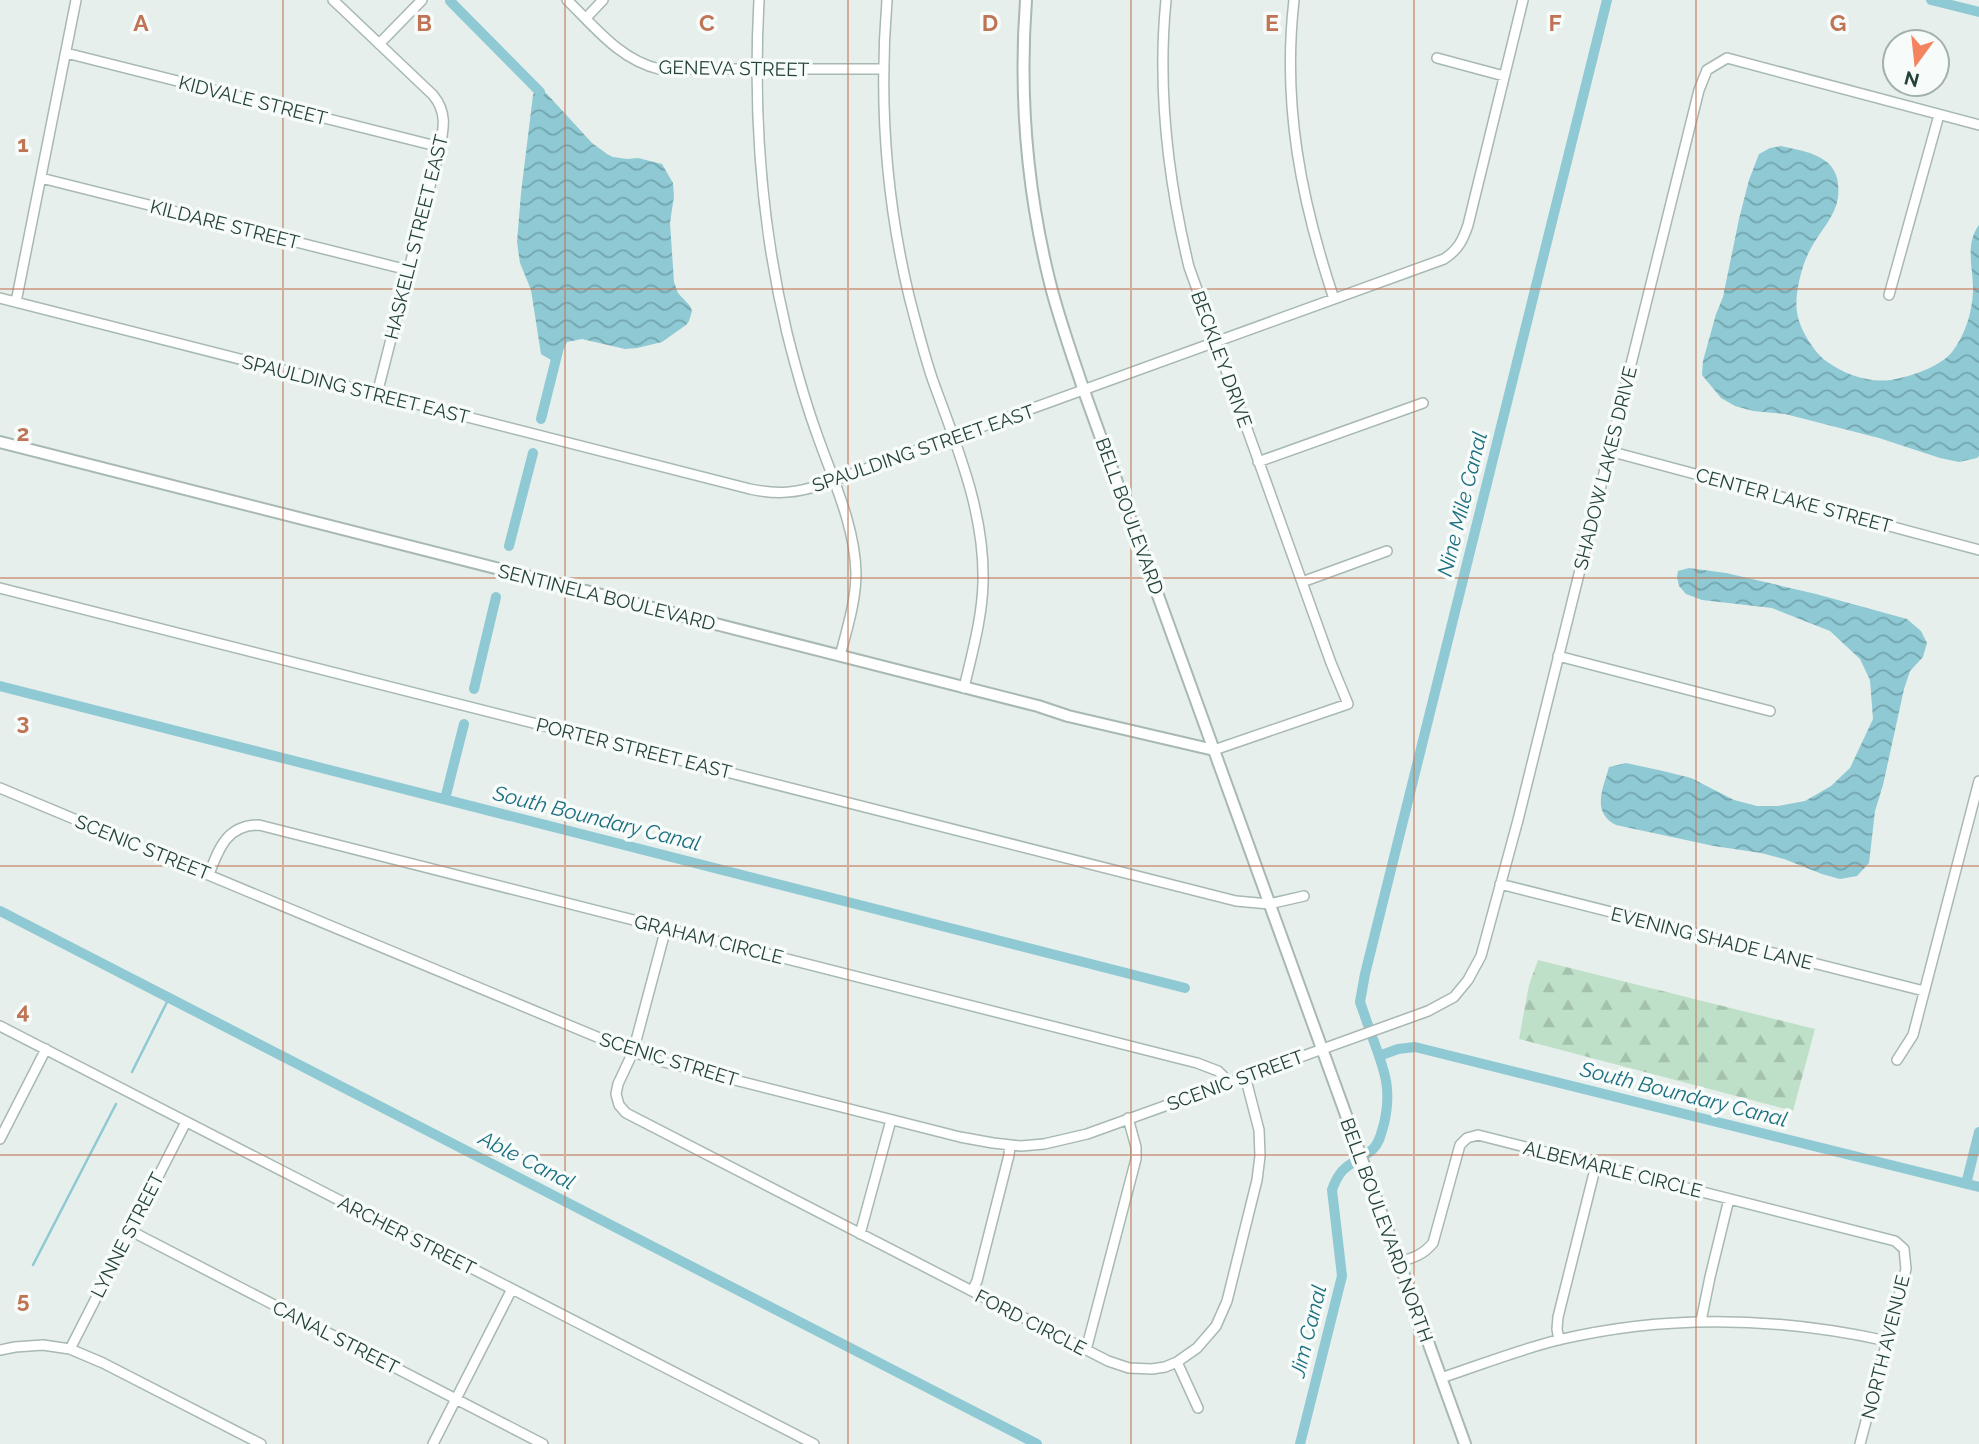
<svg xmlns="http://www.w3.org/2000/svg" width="1979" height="1444" viewBox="0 0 1979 1444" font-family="Raleway,sans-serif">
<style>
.forest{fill:url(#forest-firs)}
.water{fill:url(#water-waves)}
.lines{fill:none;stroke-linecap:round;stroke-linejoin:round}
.stream{stroke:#8ec9d4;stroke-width:2.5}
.canal{stroke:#8ec9d4;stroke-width:10}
.minor-casing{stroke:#a8b8b2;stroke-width:12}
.tertiary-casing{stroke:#a8b8b2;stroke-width:14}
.minor{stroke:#fff;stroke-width:9}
.tertiary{stroke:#fff;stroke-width:10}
.grid{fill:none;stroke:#c07456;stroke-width:2;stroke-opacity:0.55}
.labels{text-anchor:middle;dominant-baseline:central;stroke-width:7;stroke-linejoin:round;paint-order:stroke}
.street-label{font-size:19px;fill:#24423a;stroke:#f7fbf9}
.water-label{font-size:21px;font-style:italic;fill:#1c6f80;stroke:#f7fbf9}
.grid-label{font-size:23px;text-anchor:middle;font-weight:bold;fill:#c07456;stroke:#f7fbf9;stroke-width:7;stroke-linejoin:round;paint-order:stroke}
</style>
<defs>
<pattern id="forest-firs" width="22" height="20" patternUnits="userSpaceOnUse" patternTransform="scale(1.75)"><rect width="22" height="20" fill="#bfe0c8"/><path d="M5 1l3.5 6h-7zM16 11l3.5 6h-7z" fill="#a4c1ad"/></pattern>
<pattern id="water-waves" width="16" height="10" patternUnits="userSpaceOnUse" patternTransform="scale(1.75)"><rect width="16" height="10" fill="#8ec9d4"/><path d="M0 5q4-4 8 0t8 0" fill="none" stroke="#74a5ad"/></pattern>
</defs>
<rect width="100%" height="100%" fill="#e6efeb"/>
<path class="forest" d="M1538 960 1815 1029 1793 1111 1519 1039 1529 985Z"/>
<path class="water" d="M539 87 547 94 592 143 607 154 613 157 627 159 638 158 662 164 673 183 674 196 670 223 674 282 678 293 690 306 692 311 689 321 686 325 662 342 637 348 625 349 582 339 567 342 558 362 551 360 541 354 531 290 520 263 517 242 521 193 533 95 535 90Z
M1781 146C1802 151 1831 154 1837 178 1844 211 1823 225 1810 250 1802 264 1794 296 1797 312 1799 328 1813 351 1826 361 1844 374 1867 383 1891 380 1909 377 1940 367 1952 352 1965 335 1972 313 1973 292 1974 270 1964 245 1979 225V456L1977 458 1959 462 1940 458 1879 438 1785 414 1753 411 1735 406 1721 398 1702 375 1703 361 1716 314 1723 297 1739 219 1749 180 1759 154 1770 148Z
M1689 568 1726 573 1816 594 1907 619 1921 631 1927 643 1923 657 1910 671 1904 689 1883 785 1875 811 1869 863 1857 876 1840 879 1822 874 1784 859 1761 853 1714 846 1616 825C1591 812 1603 789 1609 767L1626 763 1663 771 1691 778 1734 800 1757 806H1778L1805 801 1831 786 1850 768 1873 719 1870 680 1860 659 1830 631 1772 608 1702 600 1686 594 1679 586 1677 577 1678 571Z"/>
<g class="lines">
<path class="stream" d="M132 1072 169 998
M33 1265 116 1104"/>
<path class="canal" d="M1931 0 1979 12
M450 1 540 92
M541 419 558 351
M509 546 533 453
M0 686 1185 988
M474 689 496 597
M445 799 464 724
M0 911 1037 1444
M1368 1025 1360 1002 1365 974 1607 0
M1379 1056 1398 1049 1415 1047 1979 1187
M1966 1184 1979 1132
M1300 1444 1342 1276 1332 1190C1342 1161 1354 1166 1373 1149 1380 1142 1381 1133 1384 1124 1392 1089 1385 1072 1373 1039"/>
<g class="minor-casing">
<path id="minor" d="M333 0 433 95C447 112 444 127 440 147L377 394
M567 0C595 27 620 60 659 69H883
M759 0C753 111 761 224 787 333 796 369 806 405 819 440 834 482 855 527 856 573 856 601 847 629 840 656
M887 0C879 98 886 200 909 296 916 323 923 351 932 378 956 445 985 511 983 583 982 619 972 653 964 688
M1166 0C1157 90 1168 180 1189 267L1331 663 1348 704 1214 750
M1294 0C1282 105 1301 200 1334 299
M586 18 603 0
M379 44 422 0
M66 53 440 147
M1437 58 1504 76
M41 178 408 270
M1889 295 1939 115
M0 298 750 489C778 495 797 493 824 484L1444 259C1458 250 1463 240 1468 225L1523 0
M16 302 76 0
M1609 451 1979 550
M1258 462 1423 403
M1302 582 1387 551
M0 588 1236 901 1269 904 1304 896
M1558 656 1770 711
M0 788 633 1052 664 1062 960 1137 993 1143 1021 1146 1044 1144 1087 1134 1428 1011 1454 997 1468 980 1481 956 1518 820 1699 90 1707 70 1727 58 1979 125
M209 874C219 848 227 825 259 825L1197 1063 1218 1071 1229 1082
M1500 884 1924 991
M666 928 633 1052 618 1084 616 1094 619 1105 626 1113 1108 1361 1129 1368 1152 1369 1165 1367 1177 1362 1197 1348 1216 1326 1227 1301 1257 1180 1260 1156 1259 1130 1245 1076
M0 1026 814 1444
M1897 1060 1913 1035 1979 781
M0 1139 46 1049
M129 1230 543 1444
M860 1234 891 1120
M1399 1262C1413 1258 1423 1255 1433 1243L1460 1145 1467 1138 1478 1135 1895 1241 1904 1249 1906 1269 1860 1444
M972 1291 977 1281 1009 1155 1010 1145
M1701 1321 1710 1277 1729 1199
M1559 1340 1557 1329 1558 1317 1596 1165
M70 1349 186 1122
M0 1350 15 1347 43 1345 70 1349 103 1363 261 1444
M1086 1350 1136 1159V1147L1128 1118
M1177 1362 1198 1408
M1441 1378C1480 1365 1518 1350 1558 1340 1667 1314 1778 1317 1887 1341
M433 1444 512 1289"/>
</g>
<g class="tertiary-casing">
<path id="tertiary" d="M1026 0C1019 95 1027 191 1050 283 1059 319 1072 355 1084 391L1465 1444
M0 442 1038 706 1068 716 1214 750"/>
</g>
<use href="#minor" class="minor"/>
<use href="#tertiary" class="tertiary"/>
</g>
<path class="grid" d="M283 0V1444M565 0V1444M848 0V1444M1131 0V1444M1414 0V1444M1696 0V1444M0 289H1979M0 578H1979M0 866H1979M0 1155H1979"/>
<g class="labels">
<g class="street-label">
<text transform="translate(734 68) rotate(1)">GENEVA STREET</text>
<text transform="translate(253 100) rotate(14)">KIDVALE STREET</text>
<text transform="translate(225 224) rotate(14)">KILDARE STREET</text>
<text transform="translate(416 237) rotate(-76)">HASKELL STREET EAST</text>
<text transform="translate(1222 359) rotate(70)">BECKLEY DRIVE</text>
<text transform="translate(356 389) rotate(14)">SPAULDING STREET EAST</text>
<text transform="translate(923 448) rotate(-19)">SPAULDING STREET EAST</text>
<text transform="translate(1605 468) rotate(-76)">SHADOW LAKES DRIVE</text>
<text transform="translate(1794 500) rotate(15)">CENTER LAKE STREET</text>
<text transform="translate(1130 516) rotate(70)">BELL BOULEVARD</text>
<text transform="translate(607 597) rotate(14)">SENTINELA BOULEVARD</text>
<text transform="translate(634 748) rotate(14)">PORTER STREET EAST</text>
<text transform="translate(143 847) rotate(22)">SCENIC STREET</text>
<text transform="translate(1712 938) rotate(14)">EVENING SHADE LANE</text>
<text transform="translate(709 939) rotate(14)">GRAHAM CIRCLE</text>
<text transform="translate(669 1059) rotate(17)">SCENIC STREET</text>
<text transform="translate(1235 1080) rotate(-20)">SCENIC STREET</text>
<text transform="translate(1613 1169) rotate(14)">ALBEMARLE CIRCLE</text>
<text transform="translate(1387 1230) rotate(70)">BELL BOULEVARD NORTH</text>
<text transform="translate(127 1235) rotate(-63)">LYNNE STREET</text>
<text transform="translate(407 1235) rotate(27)">ARCHER STREET</text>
<text transform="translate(1031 1322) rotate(27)">FORD CIRCLE</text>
<text transform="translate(336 1337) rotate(27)">CANAL STREET</text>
<text transform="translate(1885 1347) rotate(-76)">NORTH AVENUE</text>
</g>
<g class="water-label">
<text transform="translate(1462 504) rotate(-76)">Nine Mile Canal</text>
<text transform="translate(597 818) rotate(14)">South Boundary Canal</text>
<text transform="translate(1684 1094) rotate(14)">South Boundary Canal</text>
<text transform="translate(527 1160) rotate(27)">Able Canal</text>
<text transform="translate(1308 1331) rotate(-76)">Jim Canal</text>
</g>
</g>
<g class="grid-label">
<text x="141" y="31">A</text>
<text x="424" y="31">B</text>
<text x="707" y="31">C</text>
<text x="990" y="31">D</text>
<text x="1272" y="31">E</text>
<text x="1555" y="31">F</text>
<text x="1838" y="31">G</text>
<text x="23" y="152">1</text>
<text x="23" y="441">2</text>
<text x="23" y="730">3</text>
<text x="23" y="1019">4</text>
<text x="23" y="1308">5</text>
</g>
<g transform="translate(1916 63) rotate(195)"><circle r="33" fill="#f7fbf9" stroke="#a3b1ad" stroke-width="2"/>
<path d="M0-5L12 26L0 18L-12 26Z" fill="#f4845f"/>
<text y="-10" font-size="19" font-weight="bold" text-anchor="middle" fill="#24423a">N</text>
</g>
</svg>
